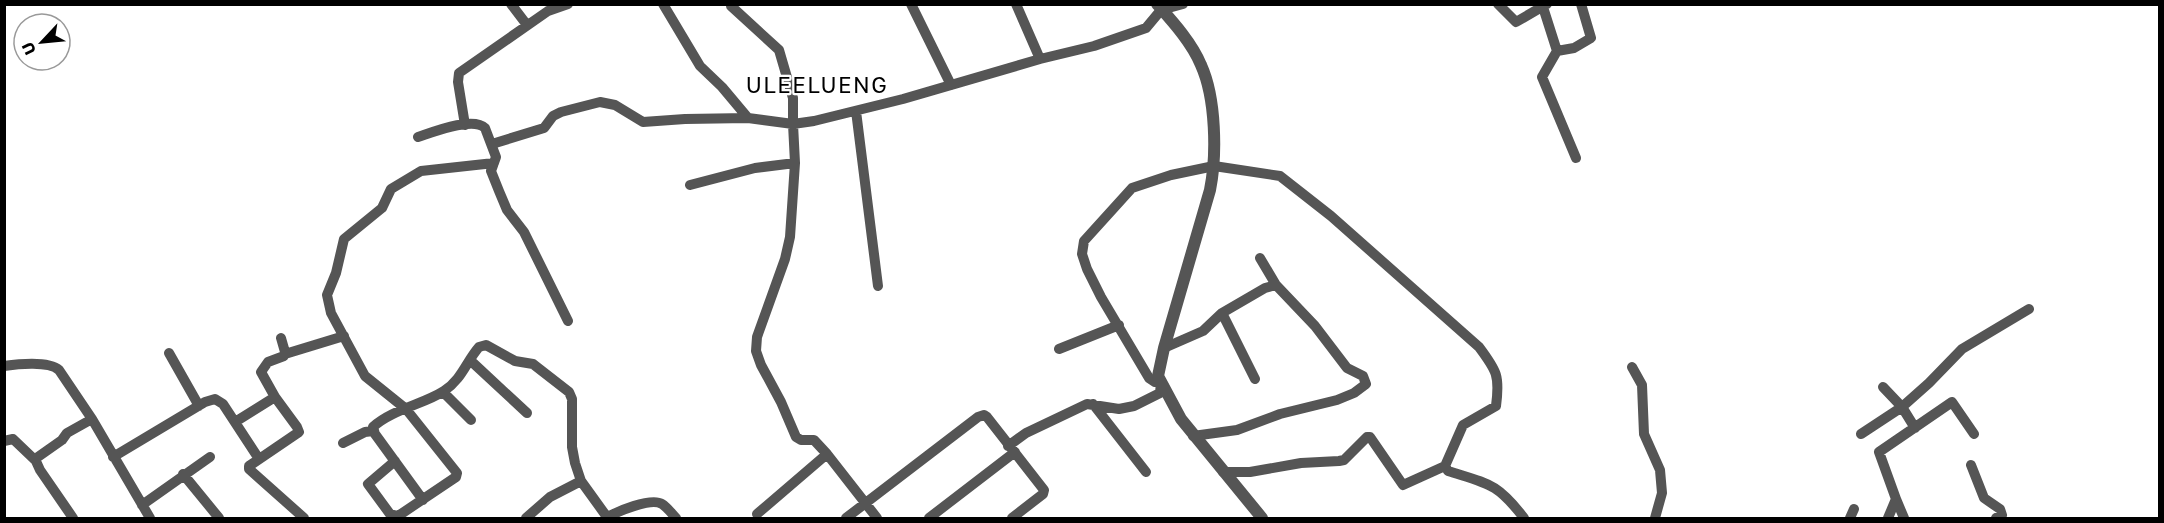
<svg xmlns="http://www.w3.org/2000/svg" width="2164" height="523" viewBox="0 0 2164 523" font-family="'Golos Text',sans-serif">
<style>
.lines{fill:none;stroke-linecap:round;stroke-linejoin:round}
.minor{stroke:#555;stroke-width:10}
.tertiary{stroke:#555;stroke-width:12}
.labels{text-anchor:middle;dominant-baseline:central;stroke-width:4.5;stroke-linejoin:round;paint-order:stroke}
.quarter-label{font-size:22px;letter-spacing:1.5px;fill:#000;stroke:#fff}
</style>
<rect width="100%" height="100%" fill="#fff"/>
<g class="lines">
<path class="minor" d="M511 4 527 25
M663 4 700 66 722 87 748 118
M911 4 951 85
M1016 4 1040 59
M1498 4 1516 22 1547 4
M1542 4 1557 51 1542 77 1576 158
M1557 51 1574 48 1591 38 1581 4
M856 111 878 286
M465 125 458 82 459 73 548 11 568 4
M418 137C433 132 473 116 485 128L496 157 491 171 499 191 507 210 524 232 568 321
M492 144 544 128 553 116 561 112 600 102 615 105 643 122 685 119 748 118 793 124V98L779 50 731 6
M690 185 755 168 795 163
M1260 258 1276 285
M1222 313 1255 379
M281 338 285 352 284 356 268 362 261 372 275 397 297 427 299 432 249 466V469L304 518
M1164 348 1203 331 1222 313 1265 288 1276 285 1315 326 1347 368 1363 376 1366 384 1354 393 1337 400 1280 414 1237 430 1193 436
M1059 349 1119 325
M169 353 199 406
M285 354 344 336
M471 361 527 413
M4 366C18 364 49 361 59 370L92 419 150 518
M1632 367 1642 385 1644 434 1660 470 1662 493 1655 518
M1158 376 1155 382 1149 378 1101 297 1087 269 1082 254 1084 241 1132 188 1171 175 1214 166 1280 176 1331 216 1479 347C1497 371 1500 376 1496 406L1463 425 1445 466 1448 471C1489 484 1497 483 1524 518
M1883 387 1902 407 1915 428
M443 392 471 420
M1093 404 1146 472
M235 422 275 397
M1861 434 1902 407 1929 383 1962 349 2029 309
M4 441 13 439 35 460
M343 443 365 432 373 431
M1008 446 1026 433 1087 404 1119 409 1134 406 1160 393 1161 382
M113 457 205 402 215 399 223 404 259 459
M395 461 368 484 390 514 398 516
M1971 465 1984 498 2000 509 2002 515 1996 518
M1223 472H1250L1301 463 1339 461 1344 460 1367 437H1370L1403 485 1445 466
M183 474 219 518
M1896 499 1904 518
M423 500 375 434 373 427C391 410 424 404 444 391 462 379 466 362 479 347L486 345 515 361 533 364 569 392 572 399V447L575 463 581 481 607 517
M142 505 210 457
M757 514 827 454
M73 518 40 470 35 459 62 440 67 433 92 419
M399 518 398 516 456 477 457 473 406 409 365 376 331 313 327 295 336 273 344 239 382 208 391 189 421 171 494 163
M526 518 550 497 581 481
M606 518C616 512 651 497 662 504 667 507 672 514 676 518
M846 518 978 417 984 415 987 417 1044 490 1043 494 1012 518
M877 518 827 454 814 440H801L796 437 781 402 761 365 756 351 757 337 785 259 790 237 795 163 793 124 814 121 903 99 1040 59 1094 46 1146 28 1161 10 1183 4
M929 518 1015 452
M1850 518 1854 509
M1888 518 1896 499 1879 452 1952 402 1974 434"/>
<path class="tertiary" d="M1157 4C1173 22 1192 43 1201 65 1216 98 1217 155 1210 190L1164 348 1158 376 1181 419 1262 518"/>
</g>
<g class="labels">
<g class="quarter-label">
<text x="817" y="84">ULEELUENG</text>
</g>
</g>
<rect width="2164" height="523" fill="none" stroke="#000000" stroke-width="12"/>
<g transform="translate(42 42) rotate(244)"><circle r="28" fill="#ffffff" stroke="#999999" stroke-width="1.5"/>
<path d="M0-4.5L10 22L0 15L-10 22Z" fill="#000000"/>
<text y="-9" font-size="16" font-weight="bold" text-anchor="middle" fill="#000000">U</text>
</g>
</svg>
